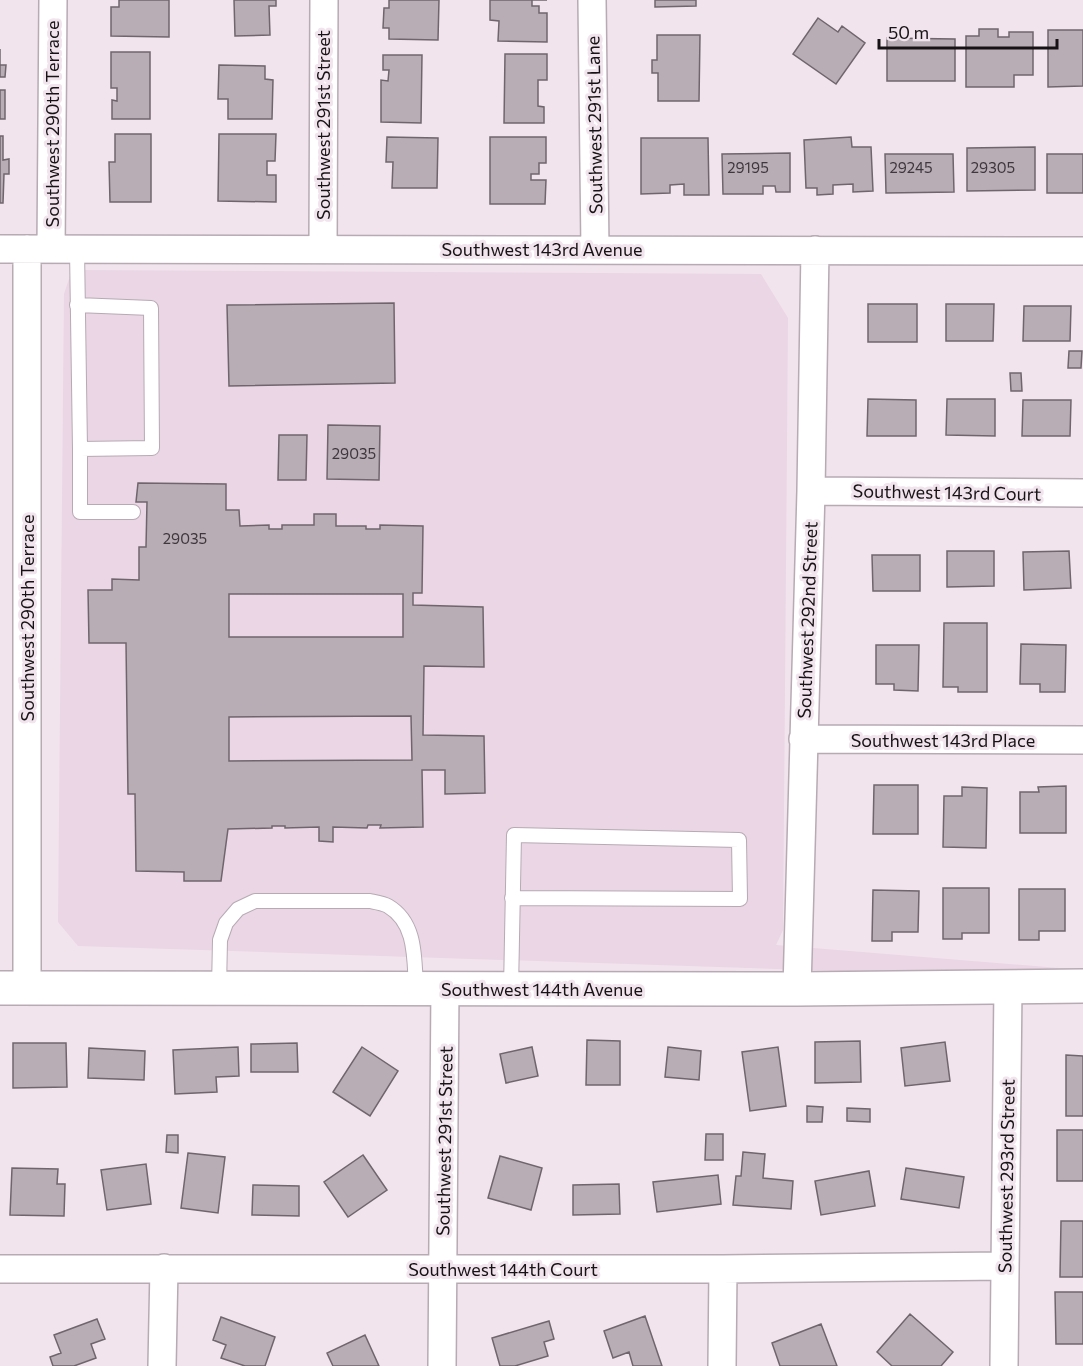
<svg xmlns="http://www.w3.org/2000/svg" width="1083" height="1366" viewBox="0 0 1083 1366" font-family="Commissioner,sans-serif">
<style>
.built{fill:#ead6e5}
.building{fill:#b8acb5;stroke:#70656d;stroke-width:1.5;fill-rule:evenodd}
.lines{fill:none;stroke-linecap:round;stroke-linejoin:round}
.service-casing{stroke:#b7aab3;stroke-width:16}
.minor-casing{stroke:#b7aab3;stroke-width:30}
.tertiary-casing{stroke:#b7aab3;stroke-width:36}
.service{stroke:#fff;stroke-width:14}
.minor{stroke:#fff;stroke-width:27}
.tertiary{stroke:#fff;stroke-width:33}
.labels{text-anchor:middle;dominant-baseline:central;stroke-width:6;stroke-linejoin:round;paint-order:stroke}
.number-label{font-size:15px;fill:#3e383d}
.street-label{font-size:18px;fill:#161215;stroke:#f1e4ed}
</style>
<rect width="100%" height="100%" fill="#f1e4ed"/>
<path class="built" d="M72 270 761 274 788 318 783 930 776 945 1083 970V979L78 946 58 922 64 294Z"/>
<path class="building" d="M119 0H169V37L111 36V7H119Z
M234 0H276V6H269L270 35 235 36Z
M389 0H439L438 40 389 39V28H383L384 8H389Z
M490 0H547H532V6H539V13H547V42L498 41 499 21 490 20Z
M655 0H696V6L655 7Z
M818 18 838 32 842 26 865 43 836 84 793 54Z
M979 29H998V37H1009V32H1033V75H1014V87H966V36H979Z
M1048 30H1083V86L1048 87Z
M657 35H700L699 101H658V73H652V60H657Z
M887 38 955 39V81H887Z
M0 49V65H6L5 77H0Z
M111 52H150V119H112V100L117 101V88H111Z
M505 54H547V80H538V106L544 107V123H504Z
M383 55H422L421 123 381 122V80L388 81 389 70H383Z
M219 65 265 66V79L273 80 272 119H228V99H218Z
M0 90H5V119H0Z
M115 134H151V202H110L109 162H115Z
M219 134H276L275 161H267V175H276V202L218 201Z
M0 136H3V160L9 159V174H4L3 203H0Z
M387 137 438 138 437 188H392L393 162H386Z
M490 137H546V163H539V174H531V180H546L545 204H490Z
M851 137 852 147H871L873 191 853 192V184L833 185V194L817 195V188H806L804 140Z
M641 138H708L709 195H684V184L670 185V193L641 194Z
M1035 147V190L967 191V148Z
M790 153V192H776L775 186H763V194H723L722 154Z
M885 154H953L954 192 886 193Z
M1047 154H1083V193H1047Z
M394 303 395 383 229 386 227 305Z
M868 304H917V342H868Z
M946 304H994L993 341H946Z
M1024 306H1071L1070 341H1023Z
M1069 351H1082L1081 368H1068Z
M1010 373H1021L1022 391H1011Z
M868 399 916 400V436H867Z
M947 399H995V436L946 435Z
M1023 400H1071L1070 436H1022Z
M328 425 380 426 379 480 327 479Z
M279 435H307L306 480H278Z
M138 483 226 484V510H239L240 526 269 525V529H282V525H314V514H336V526H366V529H380V525L423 526 422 593H413V605L483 607 484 667 424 666 423 735 484 736 485 793 445 794V770H422L423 827 380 828 381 825H368L367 828 333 827V842L319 841V827L285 828V826H272V828L228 829 221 881H184V872L136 871 135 794H128L126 643H89L88 590H112V579L139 580V547H146L147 502H136ZM229 594H403V637H229ZM411 716 412 760 229 761V717Z
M947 551H994V586L947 587Z
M1069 551 1071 588 1024 590 1023 552Z
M872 555H920V591H873Z
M944 623H987V692H958V687H943Z
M1021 644 1066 645 1065 692H1040V684H1020Z
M876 645H919L918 691 894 690V684H876Z
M874 785H918V834H873Z
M1066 786V833H1020V792H1039L1038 787Z
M962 787 987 788 986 848 943 847 944 796H962Z
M943 888H989V933H962V939H943Z
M1019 889H1065V931H1039V940H1019Z
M873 890 919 891 918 932H892V941H872Z
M587 1040 620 1041V1085H586Z
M860 1041 861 1082 815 1083V1042Z
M945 1042 950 1081 905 1086 901 1048Z
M13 1043H66L67 1087 13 1088Z
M297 1043 298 1072H251V1044Z
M238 1047 239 1076 216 1077 217 1092 175 1094 173 1050Z
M362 1047 398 1071 370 1116 333 1092Z
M532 1047 538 1076 506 1083 500 1054Z
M668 1047 701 1051 699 1080 665 1077Z
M778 1047 786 1106 750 1111 742 1052Z
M89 1048 145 1051 144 1080 88 1078Z
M1066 1055 1083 1056V1116H1066Z
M807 1106 823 1107 822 1122H807Z
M847 1108 870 1109V1122L847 1121Z
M1057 1130H1083V1181H1057Z
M706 1134H723V1160H705Z
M167 1135H178V1153L166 1152Z
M743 1152 765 1154 763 1178 793 1181 791 1209 733 1205 736 1176H741Z
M188 1153 225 1157 218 1213 181 1208Z
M363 1155 387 1190 348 1217 324 1182Z
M500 1156 542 1168 531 1210 488 1198Z
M146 1164 151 1204 107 1210 101 1170Z
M12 1168 58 1169 57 1184H65L64 1216 10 1215Z
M906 1168 964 1177 959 1208 901 1199Z
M869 1171 875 1206 821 1215 815 1181Z
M718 1175 721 1204 657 1212 653 1182Z
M619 1184 620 1214 573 1215V1185Z
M253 1185 299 1186V1216L252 1215Z
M1061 1221H1083V1277H1060Z
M1055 1292H1083V1344H1056Z
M910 1314 953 1352 941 1366H892L877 1352Z
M645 1316 662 1366H633L629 1352 613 1358 604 1331Z
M221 1317 275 1337 265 1366H245L221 1358 226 1345 213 1340Z
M97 1319 105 1339 91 1344 96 1358 74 1366H53L50 1357 61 1353 54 1335Z
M549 1321 554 1339 544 1342 548 1356 515 1366H500L492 1338Z
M821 1324 837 1366H780L772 1343Z
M365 1335 379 1366H333L327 1353Z"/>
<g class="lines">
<g class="service-casing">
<path id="service" d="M77 249 80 449 152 448 151 308 77 305
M80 449V512H133
M219 988 220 940 226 923 238 909 255 901H370C375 902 383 903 388 906 417 923 414 959 416 988
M511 989 514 835 739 840 740 899 512 898"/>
</g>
<g class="minor-casing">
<path id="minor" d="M592 0 595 249
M0 249 1083 251
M51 249 53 0
M323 249 324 0
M811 491 1083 493
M803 739 1083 740
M27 988V249
M797 989 811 491 815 250
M0 1269H723L1005 1266
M162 1366 164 1268
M442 1366 445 988
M722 1366 723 1269
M1004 1366 1008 986"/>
</g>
<g class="tertiary-casing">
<path id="tertiary" d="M0 988 797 989 1083 986"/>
</g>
<use href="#service" class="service"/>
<use href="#minor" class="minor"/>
<use href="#tertiary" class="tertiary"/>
</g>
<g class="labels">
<g class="number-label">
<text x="748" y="167">29195</text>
<text x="911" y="167">29245</text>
<text x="993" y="167">29305</text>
<text x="354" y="453">29035</text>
<text x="185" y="538">29035</text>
</g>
<g class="street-label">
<text transform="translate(52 124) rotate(-90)">Southwest 290th Terrace</text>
<text transform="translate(323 125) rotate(-90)">Southwest 291st Street</text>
<text transform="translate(594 125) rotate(-91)">Southwest 291st Lane</text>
<text x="542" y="249">Southwest 143rd Avenue</text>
<text transform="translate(947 492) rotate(1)">Southwest 143rd Court</text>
<text transform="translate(27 618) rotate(-90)">Southwest 290th Terrace</text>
<text transform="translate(807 620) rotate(-88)">Southwest 292nd Street</text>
<text x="943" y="740">Southwest 143rd Place</text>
<text x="542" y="989">Southwest 144th Avenue</text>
<text transform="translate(444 1141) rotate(-89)">Southwest 291st Street</text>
<text transform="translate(1006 1176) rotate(-89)">Southwest 293rd Street</text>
<text x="503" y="1269">Southwest 144th Court</text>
</g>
</g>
<path d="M879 39v9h178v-9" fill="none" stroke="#161215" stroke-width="3"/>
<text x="888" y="39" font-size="18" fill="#161215" stroke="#f1e4ed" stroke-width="4.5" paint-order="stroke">50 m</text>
</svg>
